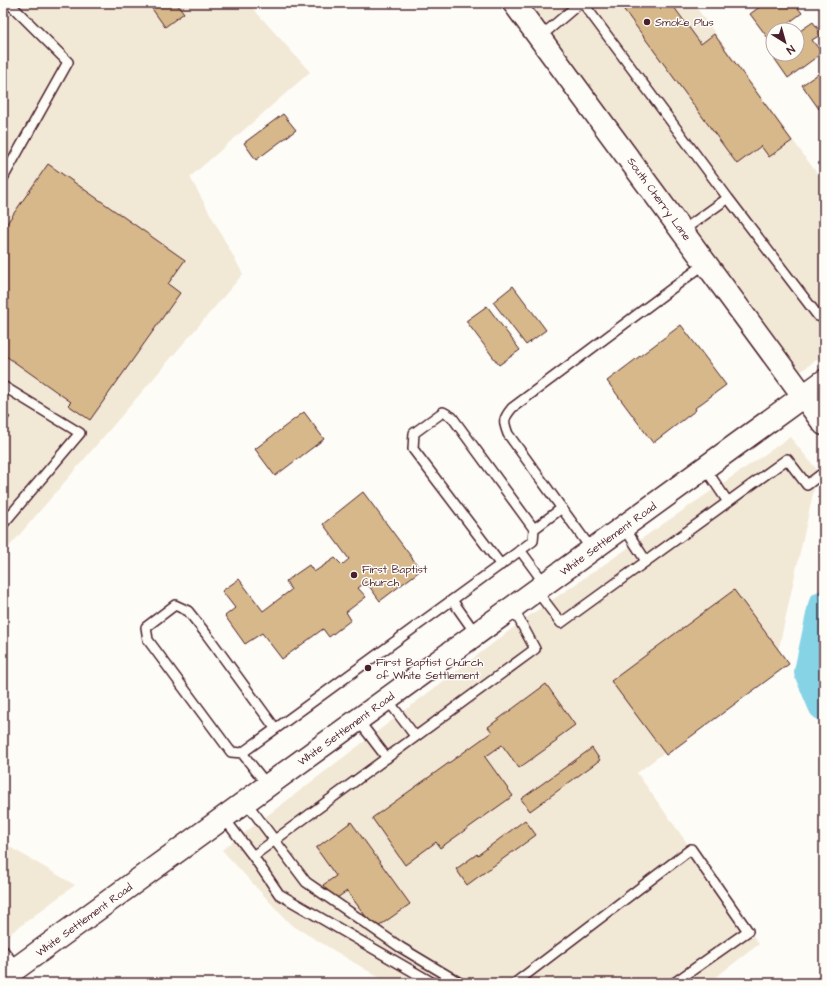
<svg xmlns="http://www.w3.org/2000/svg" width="827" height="986" viewBox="0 0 827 986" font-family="'Architects Daughter',sans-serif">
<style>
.built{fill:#f2e8d6}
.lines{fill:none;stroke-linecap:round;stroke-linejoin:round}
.river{stroke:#87d3e6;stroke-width:32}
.building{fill:#d7b88a;stroke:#4a1f2b}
.lane-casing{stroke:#4a1f2b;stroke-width:12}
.secondary-casing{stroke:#4a1f2b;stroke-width:25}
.lane{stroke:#fdfcf7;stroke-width:9}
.secondary{stroke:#fdfcf7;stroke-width:22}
.poi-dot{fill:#4a1f2b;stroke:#fdfcf7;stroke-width:1.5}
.labels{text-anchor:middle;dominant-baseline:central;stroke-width:3;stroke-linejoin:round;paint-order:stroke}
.poi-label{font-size:11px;fill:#4a1f2b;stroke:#fdfcf7;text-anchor:start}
.street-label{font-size:11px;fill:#4a1f2b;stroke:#fdfcf7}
</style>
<rect width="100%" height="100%" fill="#fdfcf7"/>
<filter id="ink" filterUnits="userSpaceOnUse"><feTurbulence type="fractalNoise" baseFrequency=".025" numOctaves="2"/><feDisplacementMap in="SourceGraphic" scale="8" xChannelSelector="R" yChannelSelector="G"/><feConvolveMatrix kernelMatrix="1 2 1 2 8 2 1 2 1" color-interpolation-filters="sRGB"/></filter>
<g filter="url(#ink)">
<path class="built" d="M3 3H248L310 72 190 177 243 274 3 554Z
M525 3H693L824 183V354L800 372Z
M790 437 818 471 774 670 637 773 759 944 708 983H388L290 924 222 850 526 618Z
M3 843 75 885 3 939Z"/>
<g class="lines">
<path class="river" d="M824 606 810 672 824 705"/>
</g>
<path class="building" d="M148 3H178L177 4 184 13 165 27Z
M619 3H671L701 44 714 34 792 141 769 157 761 146 737 164Z
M765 3H794L802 13 779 30H773V34L768 38 750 14Z
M813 22 822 34 812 40 822 53 788 78 770 52 773 50V54H797V33Z
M824 70V106L819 109 802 85Z
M283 114 296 130 256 160 244 143Z
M48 164 185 260 168 284 180 293 90 420 68 405 71 402 3 354V229Z
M513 286 546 330 526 345 493 302Z
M487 306 520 350 499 365 466 321Z
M681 325 726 385 695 408 696 410 653 443 607 381Z
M3 411 10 417 3 427Z
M304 412 324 439 275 476 255 449Z
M363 492 421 570 380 601 366 582 358 588 366 597 346 612 351 620 329 637 323 629 282 659 262 633 245 644 225 616 235 608 222 591 239 579 263 611 291 590 286 581 309 565 314 572 335 558 342 565 349 559 323 524Z
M734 590 789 664 666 755 611 681Z
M546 684 575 725 556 739 557 741 519 768 502 745 485 757 513 796 440 848 436 842 405 865 372 818 492 732 488 727Z
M592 748 600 760 530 811 521 799Z
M525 820 536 835 467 885 456 869 477 854 478 855Z
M351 822 410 904 375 929 347 891 334 900 323 885 336 876 316 848Z"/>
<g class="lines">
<g class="lane-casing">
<path id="lane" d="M583 3 728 198
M540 37 580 3
M3 178 68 62 9 3
M682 231 728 198 818 316 824 317
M3 386 80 433 3 524
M705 468 728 502
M624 527 646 561
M534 529 562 508
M520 550 545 584
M592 550 508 434C503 421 503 419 512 408L706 263
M536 590 561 623 787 459 807 485 824 472
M452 600 476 634
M387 699 415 736
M358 720 387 758
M242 753 231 752 148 640 146 627 175 605 188 611 207 635 275 728
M268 786 242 753C339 683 435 612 533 541L534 529 452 417 443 412 414 433 413 449 501 565
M246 802 306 882 400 947 460 983
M224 818 253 856 279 894 433 983
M253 856 535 649 513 608
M3 950 17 968
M515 983 691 849 748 931 674 983"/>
</g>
<g class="secondary-casing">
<path id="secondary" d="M514 3 824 424
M3 978 824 381"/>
</g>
<use href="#lane" class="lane"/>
<use href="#secondary" class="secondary"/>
</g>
</g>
<g class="poi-dot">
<circle cx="647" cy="22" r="4"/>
<circle cx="354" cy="575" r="4"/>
<circle cx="368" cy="668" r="4"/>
</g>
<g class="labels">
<g class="poi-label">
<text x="655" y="22">Smoke Plus</text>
<text x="362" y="569">First Baptist<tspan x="362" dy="13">Church</tspan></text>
<text x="376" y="662">First Baptist Church<tspan x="376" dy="13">of White Settlement</tspan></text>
</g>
<g class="street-label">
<text transform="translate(659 199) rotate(54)">South Cherry Lane</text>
<text transform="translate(608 539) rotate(-36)">White Settlement Road</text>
<text transform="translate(346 729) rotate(-36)">White Settlement Road</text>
<text transform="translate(84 920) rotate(-36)">White Settlement Road</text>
</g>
</g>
<rect width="827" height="986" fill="none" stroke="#fdfcf7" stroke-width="16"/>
<rect x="8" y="8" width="811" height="970" fill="none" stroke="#4a1f2b" stroke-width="1.5" filter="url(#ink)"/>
<g transform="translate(785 42) rotate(143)"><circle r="19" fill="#fdfcf7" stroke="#b5a4a5"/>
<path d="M0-3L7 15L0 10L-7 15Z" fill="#4a1f2b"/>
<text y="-6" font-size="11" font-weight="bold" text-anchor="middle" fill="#4a1f2b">N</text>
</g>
</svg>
